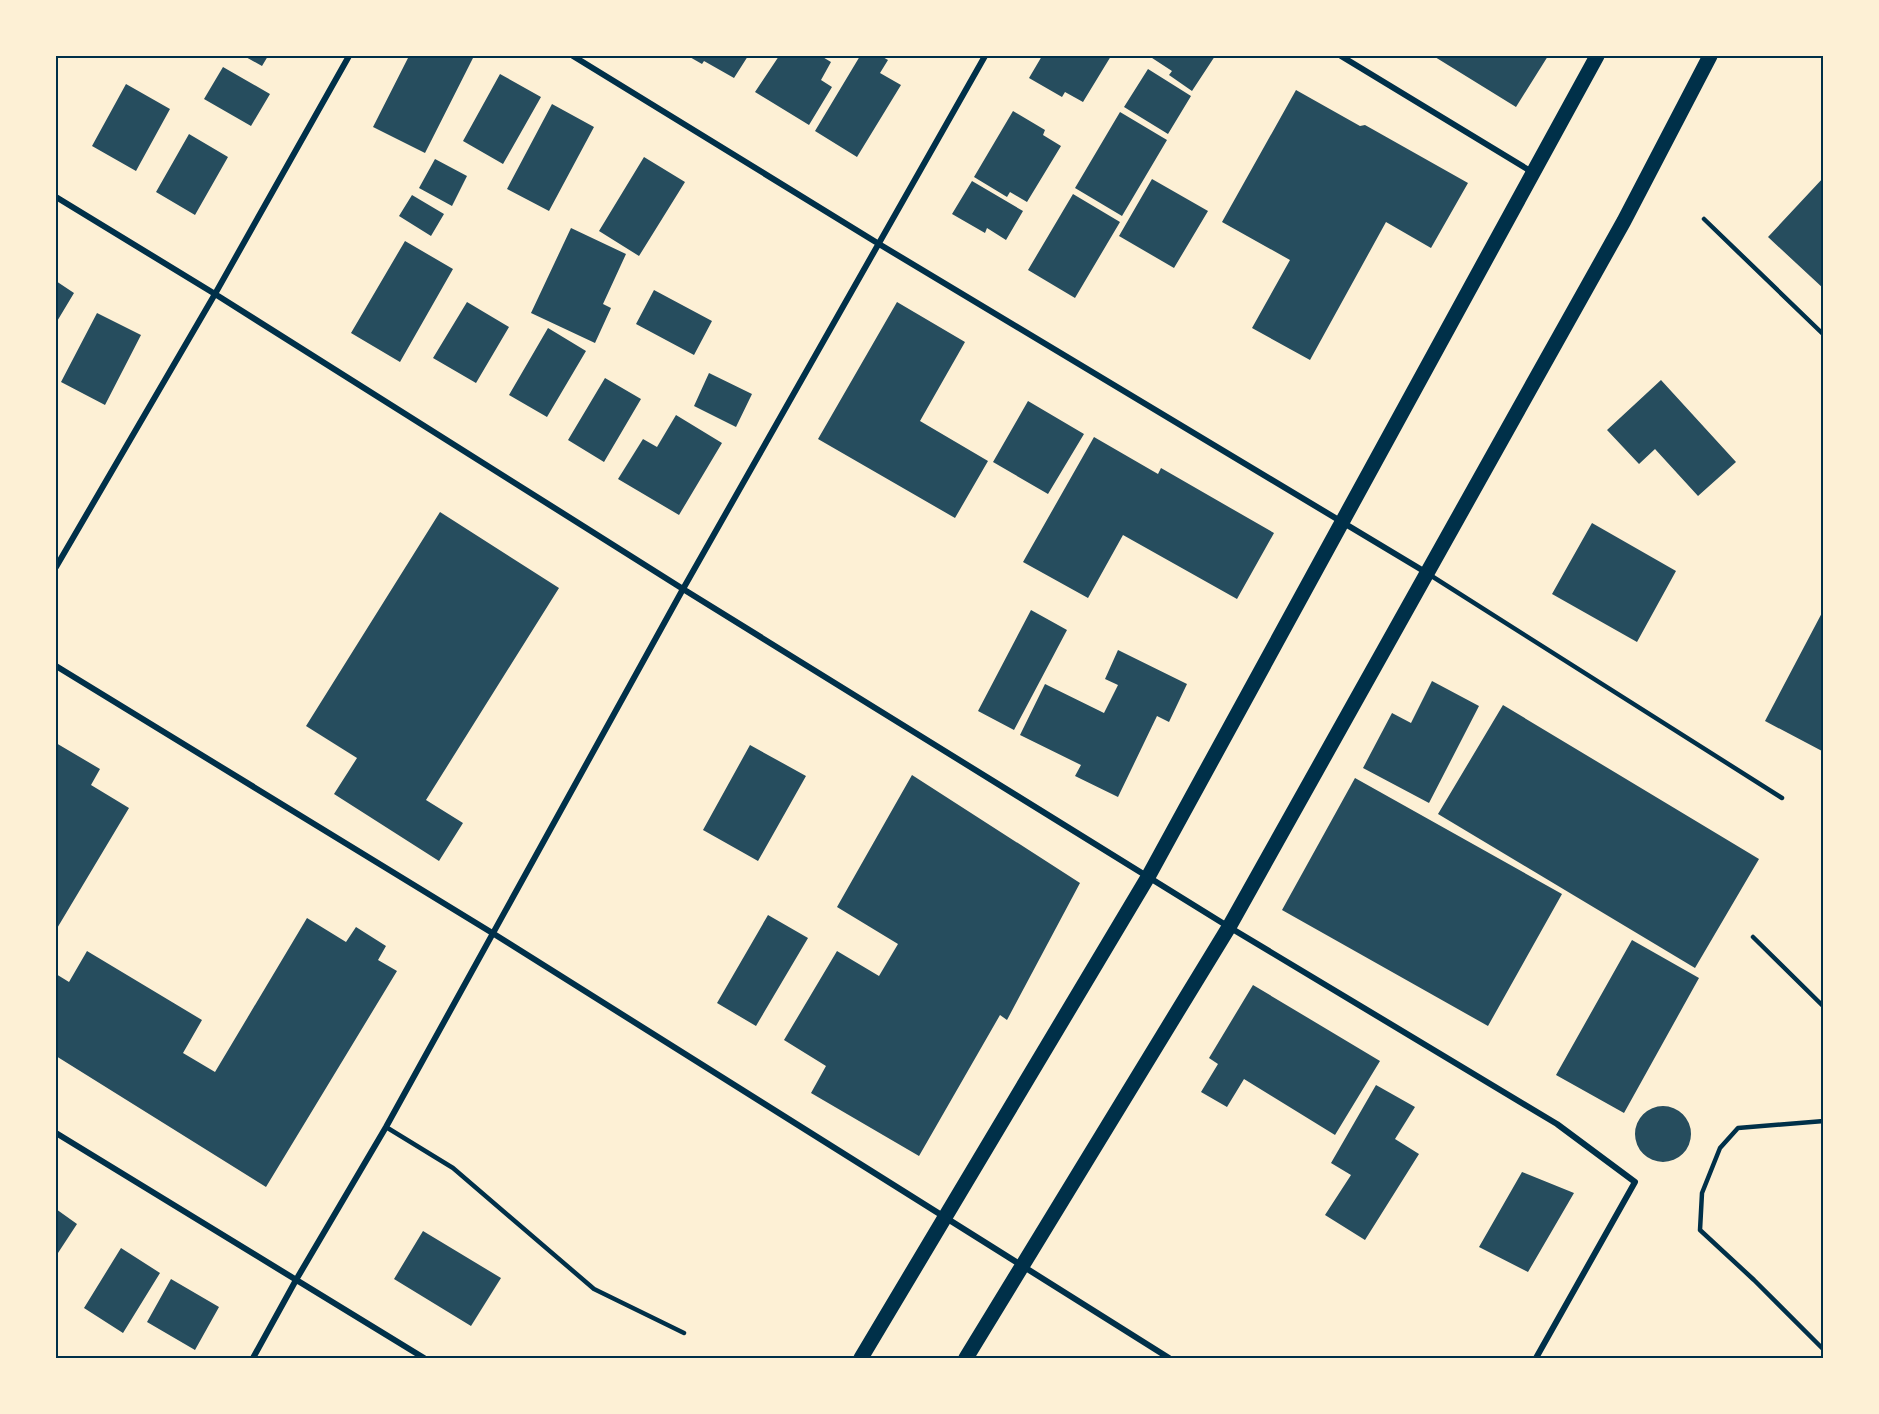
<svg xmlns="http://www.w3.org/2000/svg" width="1879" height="1414" viewBox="0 0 1879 1414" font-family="Raleway,sans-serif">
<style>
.building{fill:#264d5e}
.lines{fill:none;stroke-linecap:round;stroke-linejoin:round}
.service{stroke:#003049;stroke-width:4.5}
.minor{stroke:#003049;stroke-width:6}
.primary{stroke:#003049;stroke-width:15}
.neatline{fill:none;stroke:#003049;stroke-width:2}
</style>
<rect width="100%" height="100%" fill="#fdf0d5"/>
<path class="building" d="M244 56H268L262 66Z
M409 56H474L425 153 373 127Z
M688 56H748L734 78 704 61 702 64Z
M779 56H821L831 62 821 80 832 87 809 125 755 92Z
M860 56H881L888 60 880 73 901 85 857 157 815 131Z
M1042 56H1111L1083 102 1065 92 1062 97 1029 78Z
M1149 56H1215L1192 91 1169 75 1172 71Z
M1436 56H1548L1516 107 1435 57Z
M223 67 270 94 251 126 204 99Z
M1148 69 1191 96 1168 134 1124 107Z
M500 74 541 97 503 164 463 141Z
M126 84 170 109 136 171 92 146Z
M1296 90 1360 126 1365 125 1468 183 1431 248 1386 222 1310 360 1252 328 1290 260 1222 222Z
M552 104 594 127 549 211 507 189Z
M1013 111 1045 130 1043 135 1061 146 1027 202 1010 192 1007 197 974 177Z
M1120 112 1167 140 1122 216 1075 188Z
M189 134 228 157 195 215 156 192Z
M644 157 685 182 639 256 599 231Z
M435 159 467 176 452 206 419 188Z
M1824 177V289L1768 237Z
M1152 179 1208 211 1174 268 1119 236Z
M972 181 1023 211 1006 240 987 228 985 233 952 214Z
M1073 194 1120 222 1075 298 1028 270Z
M412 195 444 214 431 236 399 216Z
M571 228 626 254 603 304 611 308 595 343 531 313Z
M405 241 453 269 400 362 351 333Z
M56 281 74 293 56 323Z
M654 290 712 321 694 355 636 324Z
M467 302 509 327 476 383 433 358Z
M897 302 965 342 920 421 988 461 955 518 818 439Z
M97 313 141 335 105 405 61 382Z
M548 328 586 351 547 417 509 395Z
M709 373 752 394 736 427 694 406Z
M605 378 641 399 604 462 568 440Z
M1661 380 1736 462 1698 496 1655 449 1639 464 1607 430Z
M1028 401 1084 434 1048 494 993 462Z
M676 415 722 443 679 515 618 479 643 439 657 447Z
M1094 437 1158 474 1161 468 1274 533 1237 599 1123 535 1088 598 1023 562Z
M440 512 559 588 426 800 463 823 439 861 334 794 357 758 306 726Z
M1592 523 1676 571 1637 642 1552 594Z
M1824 609V749L1822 751 1765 721Z
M1031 610 1067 630 1014 730 978 711Z
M1118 650 1187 684 1169 722 1157 716 1118 797 1075 776 1081 765 1020 735 1045 684 1104 713 1118 685 1105 679Z
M1432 681 1479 706 1429 803 1363 768 1392 713 1411 723Z
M1503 705 1759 859 1695 968 1438 814Z
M56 743 100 769 91 785 129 808 56 930Z
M750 745 806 776 758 861 703 830Z
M912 775 1080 883 1007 1020 1000 1015 919 1156 811 1093 826 1066 784 1040 837 951 879 976 898 944 837 907Z
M1355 778 1562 894 1488 1026 1282 910Z
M768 915 808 938 756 1026 717 1003Z
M307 918 346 942 356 927 386 946 378 960 397 971 266 1187 56 1056V974L69 982 87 951 202 1020 183 1053 215 1072Z
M1632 940 1699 978 1624 1113 1556 1075Z
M1253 985 1380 1061 1335 1135 1244 1079 1227 1107 1201 1092 1218 1064 1209 1058Z
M1376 1085 1415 1107 1395 1139 1419 1154 1365 1240 1325 1215 1351 1175 1331 1163Z
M1635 1134a28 28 0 1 1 56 0a28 28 0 1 1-56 0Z
M1522 1172 1574 1193 1528 1272 1479 1247Z
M56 1209 77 1224 56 1256Z
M423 1231 501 1278 471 1326 394 1279Z
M121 1248 160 1273 123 1333 84 1308Z
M171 1279 219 1307 195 1350 147 1322Z"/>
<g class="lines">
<path class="service" d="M1704 219 1824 335
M1430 575 1782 798
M1753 937 1824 1007
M1824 1121 1738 1128 1720 1148 1702 1193 1700 1230 1754 1280 1824 1350
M386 1127 453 1168 594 1289 684 1333"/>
<path class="minor" d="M573 56 879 244 1427 573
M1341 56 1532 172
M56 197 215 294 683 589 1229 927 1557 1124 1635 1182 1536 1358
M56 567 215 294 349 56
M56 666 494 934 1169 1358
M56 1133 424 1358
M253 1358 296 1280 386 1127 683 589 985 56"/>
<path class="primary" d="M861 1358 1148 877 1597 56
M966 1358 1229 927 1624 221 1710 56"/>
</g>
<rect width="1879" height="1414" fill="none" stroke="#fdf0d5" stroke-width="114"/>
<rect x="57" y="57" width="1765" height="1300" class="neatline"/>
</svg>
